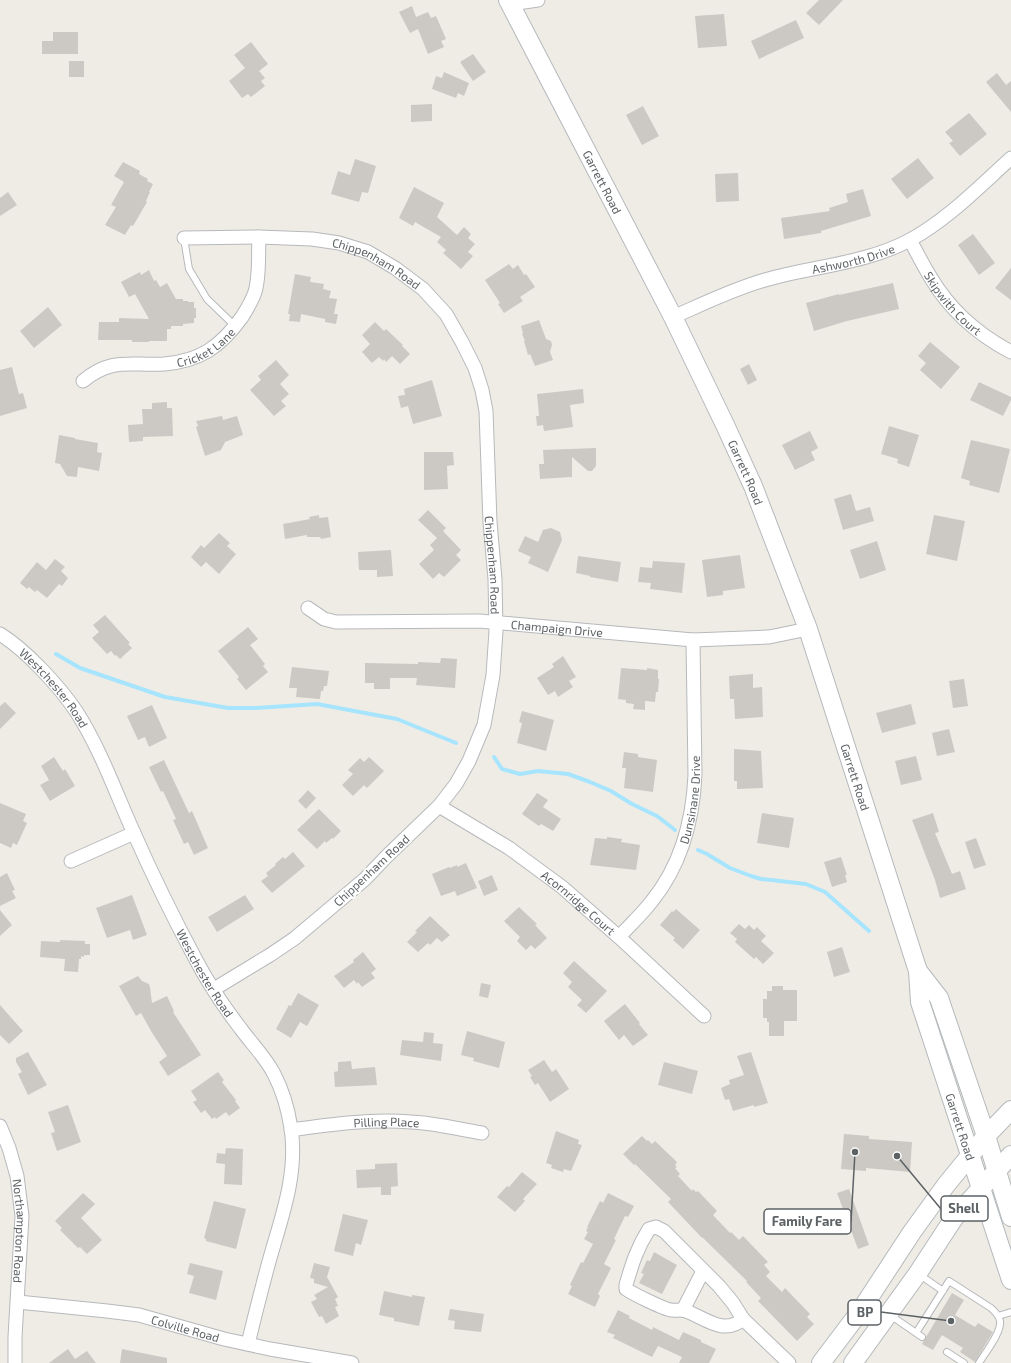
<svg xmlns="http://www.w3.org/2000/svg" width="1011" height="1363" viewBox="0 0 1011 1363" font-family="'Exo 2',sans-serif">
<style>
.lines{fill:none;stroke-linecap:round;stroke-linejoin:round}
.stream{stroke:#a7e4fe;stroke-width:4}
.building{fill:#ccc9c4}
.lane-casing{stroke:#b6b9bc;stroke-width:8}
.street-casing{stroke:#b6b9bc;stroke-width:15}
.secondary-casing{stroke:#b4b9bc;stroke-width:20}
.lane{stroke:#fff;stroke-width:6}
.street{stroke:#fff;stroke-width:13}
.secondary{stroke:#fff;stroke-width:18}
.labels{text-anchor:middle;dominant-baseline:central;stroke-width:4;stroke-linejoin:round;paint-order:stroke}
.street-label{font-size:12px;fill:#5d6265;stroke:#fff}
.leader{fill:none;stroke:#5d6265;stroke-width:1.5}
.callout-dot{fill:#5d6265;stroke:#fff;stroke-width:1.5}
.callout{fill:#fff;stroke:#5d6265;stroke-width:1.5}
.callout-label{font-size:13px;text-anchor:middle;font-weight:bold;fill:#5d6265}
</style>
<rect width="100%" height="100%" fill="#efece5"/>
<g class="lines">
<path class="stream" d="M56 654 80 668 165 697 228 708H256L317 704 397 719 456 743
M494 757 502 769 520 774 538 771 568 774 590 782 611 791 632 804 657 816 675 830
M698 850 707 854 730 868 751 876 761 879 806 884 825 892 869 931"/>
</g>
<path class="building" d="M819 0H843L819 25 806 13Z
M412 6 416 17 428 12 431 18 436 16 446 39 441 41 444 47 428 54 418 29 410 33 399 12Z
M724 14 727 46 698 48 695 16Z
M796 20 804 38 759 59 751 41Z
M53 32H78V54H42V41H53Z
M251 42 268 64 259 71 265 78 261 81 265 86 251 97 248 94 242 98 229 81 245 68 234 55Z
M473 54 486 72 473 81 460 62Z
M69 61H84V77H69Z
M444 72 469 83 464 96 458 93 456 98 432 89 436 76 442 78Z
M997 73 1006 85 1011 81V112L986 82Z
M432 104V121L411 122V105Z
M643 106 659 136 642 145 626 115Z
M969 113 987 134 960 156 949 143 953 141 945 132Z
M918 158 934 178 907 199 891 179Z
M355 159 376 166 368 193 362 192 359 202 331 194 338 171 350 175Z
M123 162 140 171 139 174 148 179 147 181 153 184 149 192H150L146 201 147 202 133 226 131 225 125 235 105 225 116 207 111 205 124 182 114 176Z
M738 173 739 201 716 202 715 174Z
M414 187 444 203 437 217 457 235 464 227 471 234 468 238 475 244 468 252 473 256 461 269 443 253 446 250 437 242 441 237 415 222 413 226 399 218Z
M863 189 871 216 821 231V233L784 239 781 218 830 211 829 208 848 202 846 194Z
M8 192 17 205 0 216V198Z
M973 234 995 263 979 275 958 245Z
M509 264 513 269 518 265 524 275 526 274 535 287 520 297 523 301 504 313 498 304 500 303 485 280Z
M1011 268V300L995 288Z
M149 270 154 281 156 280 160 287 167 283 176 299H183V301H188V302H194V308H196V318H194V323L183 324V326H171V329H167V341H149V342H132V340H98L99 322H119V318L149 319 135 294 129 297 121 282 140 272 141 275Z
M295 274 311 277 310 282 324 284 323 289 331 291 329 298 337 299 334 314H338L336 324 325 322V319L301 314 300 322 289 321 290 314H288Z
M893 283 899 309 847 321 814 331 806 303 839 294V295Z
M48 307 62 325 34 348 20 331Z
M539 320 546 339 551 341 552 345 550 352 553 360 535 366 530 354 528 355 524 341H525L522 334 523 333 521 326Z
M375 322 384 331 386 329 403 345 402 346 410 354 400 364 392 356 386 362 384 359 383 361 379 357 372 363 362 352 370 344 362 335Z
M930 342 960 367 941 389 920 370 926 363 918 356Z
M276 360 289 375 280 384 289 394 281 401 286 406 274 416 250 390 261 380 258 376Z
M749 364 757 380 748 385 740 369Z
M12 367 19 394 23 393 27 408 0 416V370Z
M432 380 442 416 413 424 408 406 401 408 398 396 405 395 404 389Z
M979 382 1011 397V400L1003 416 970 400Z
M583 389 584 403 570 405 573 427 544 431 543 425 537 426 536 416H539L537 394Z
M167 402V408H172L173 436 143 437V441L129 442 128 425 143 424 142 409H152V403Z
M222 416 223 420 237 416 243 435 225 442 221 450 205 456 196 427 198 426 196 421Z
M889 426 919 435 909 467 897 463 898 459 881 454Z
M810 431 818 448 811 452 815 460 795 470 782 445Z
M59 435 75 438V439L98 443 97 452 102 453 99 471 78 467 77 477 67 476 60 464 55 463Z
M971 440 1010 449 999 493 969 485 970 481 961 478Z
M596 448V466L592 471H588L572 457V477L540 479 539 464H544L543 450Z
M424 452H453L454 465 447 466 448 489 424 490Z
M851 494 856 511 870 507 874 521 843 530 834 499Z
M428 510 446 528 443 531 461 550 456 555 461 560 444 577 439 573 433 579 419 564 434 550 430 545 437 538 418 520Z
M319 515V518L328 517 331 537 321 539 320 537H307V535L285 539 283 524 310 519 309 517Z
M934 515 965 521 957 561 926 554Z
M551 528 560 532 562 540 548 572 528 563 531 557 518 551 525 536 538 542 543 530Z
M219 533 230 543 227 546 236 554 219 574 206 562 201 567 191 557 201 545 204 548Z
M877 541 886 570 860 579 850 550Z
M391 550 393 576 377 577V570H359L358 552Z
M740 555 745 588 723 591V595L707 597 702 560Z
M578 556 621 562 618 582 590 577V576L576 573Z
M55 559 65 567 61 571 68 578 62 586 59 584 47 598 37 590 35 592 29 587 27 589 20 583 37 562 46 570Z
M653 561 685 563 682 593 650 589 651 583 638 582 640 567 652 568Z
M105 615 130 643 128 644 132 648 120 659 116 655 115 656 111 651 107 654 92 638 99 632 93 625Z
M248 627 258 639 250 645 265 664 263 666 268 672 246 690 237 679 239 677 218 651Z
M563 656 576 677 569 681 573 687 558 697 555 691 548 695 537 678 554 667 552 664Z
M441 658 457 659 455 688 416 685 417 678H390V689H374V683H365V663L418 664V662L440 663Z
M292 667 329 671 327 686H324L323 691H321L320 699 296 697 297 688H289Z
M621 668 647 670V668L658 670V679H659L658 692H656L655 702 645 701V710L633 709 634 704 626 703V700L618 699Z
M753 674V688L762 687 763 717 735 719 734 699H730L729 676Z
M964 679 968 706 953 708 949 681Z
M5 702 16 713 0 729V706Z
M911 704 916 724 882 733 876 713Z
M152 705 167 738 149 747 145 737 138 740 127 716Z
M522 711 554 720 546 751 517 743 522 723 519 722Z
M949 729 955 752 937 756 932 733Z
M734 749 761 751 763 788 737 789V781H734Z
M624 752 638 754V757L657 760 653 792 624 788 626 768H622Z
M916 756 922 780 901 785 895 761Z
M54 757 63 771 65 769 75 786 50 801 40 785 49 780 41 766Z
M369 757 384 771 367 788 364 785 353 796 342 785 353 774 348 770 360 758 364 762Z
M164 760 189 813 192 811 208 848 194 855 188 842 184 844 173 820 176 819 163 791 161 792 149 767Z
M308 790 316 798 306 809 298 801Z
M537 793 548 800 543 807 561 819 553 831 541 824 539 826 522 814Z
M0 803 26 814 23 821 27 823 17 845 13 843 11 848 0 843Z
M319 809 341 831 333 839 332 838 326 843 325 841 317 849 297 830Z
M762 813 794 818 789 848 757 843Z
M933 813 939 832 935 833 952 874 960 871 966 889 940 898 935 880 912 820Z
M607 837 622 839 621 842 640 845 636 870 590 865 595 838 607 839Z
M976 838 986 865 974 869 965 842Z
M293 852 305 866 272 893 261 881 268 876 266 873 276 865 275 864 283 857 285 859Z
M841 857 847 875H845L847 882 832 887 824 862Z
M466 863 477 888 457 896 455 891 441 896 432 874 449 867 450 868 457 865V867Z
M7 873 15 890 12 891 16 898 0 906V877Z
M492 875 498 890 484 896 478 881Z
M132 895 147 935 133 940 130 930 107 938 96 908Z
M245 895 254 909 217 932 208 917Z
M519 907 537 924 535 925 547 938 535 949 531 945 526 950 517 941 520 937 504 921Z
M676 909 700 930 683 949 673 940 675 938 660 925 672 911 673 912Z
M0 910 12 925 0 936Z
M430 916 450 935 442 942 437 938 430 945 428 943 418 952 407 942 417 932 415 931Z
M739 924 745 929 749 925 754 930 757 927 766 936 761 941 774 953 763 964 756 957 754 959 735 942 737 939 730 933Z
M60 940 85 941V944H90V955H84V957L81 956V959H79L78 972 64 971 65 959 40 957 41 941 60 942Z
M842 947 850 972 834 977 827 952Z
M363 952 376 969 371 973 375 978 362 987 358 982 357 984 354 980 344 988 334 976 354 962 353 960Z
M574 961 607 991 586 1013 577 1005 582 1000 568 987 572 982 563 973Z
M138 976 142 981 149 984 150 987 152 1003 167 996 174 1011 173 1012 201 1055 168 1076 159 1062 167 1056 151 1031 141 1013 136 1016 119 986Z
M481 983 491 985 488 998 479 996Z
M772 986H783V990H797V1021H784V1036H769V1022H767V1018H763V999H767V991H772Z
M298 993 319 1005 307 1026 300 1022 291 1038 276 1029 289 1005 291 1006Z
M625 1004 640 1023 639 1024 648 1035 633 1046 624 1035 619 1040 604 1021Z
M0 1005 23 1031 9 1044 0 1035Z
M467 1031 505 1042 499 1068 473 1061 474 1058 461 1055Z
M424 1032 434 1033 433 1043 443 1044 441 1061 400 1055 402 1040 423 1042Z
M28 1052 47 1085 28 1095 18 1074 22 1072 16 1062V1058Z
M751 1052 768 1103 754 1107V1105L733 1111 729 1099 725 1100 721 1088 730 1084 729 1080 744 1075 737 1056Z
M544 1060 552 1072 556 1069 569 1089 550 1102 538 1083 535 1085 530 1077 532 1076 528 1070Z
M351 1061 352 1069 375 1067 377 1085 335 1087 334 1072 338 1071V1062Z
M664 1062 698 1071 692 1094 658 1085Z
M218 1072 224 1080 222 1082 236 1100 235 1101 240 1108 229 1116 226 1112 216 1119 215 1117 212 1119 205 1110 201 1113 193 1102 197 1100 191 1091Z
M68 1105 81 1142 57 1151 51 1133 55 1132 48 1112Z
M556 1131 579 1140 578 1144 582 1145 571 1171 564 1169 563 1172 551 1168 552 1165 546 1163Z
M844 1134 869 1136V1139L912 1142 910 1172 866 1168V1171L841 1169Z
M642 1136 647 1141 648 1140 652 1144 655 1141 677 1162 675 1165 677 1167 675 1168 680 1174 678 1176 692 1191 693 1189 696 1192 698 1191 717 1211 713 1215 730 1233 731 1232 739 1240 743 1236 768 1262 764 1265 770 1272 766 1276 782 1292 785 1288 810 1314 807 1317 814 1324 797 1341 758 1301 761 1298 746 1282 747 1281 702 1237V1238L668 1202 671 1199 635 1164 634 1165 623 1154Z
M226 1148 243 1149 242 1185 224 1184 225 1164 216 1163 217 1153 225 1154Z
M397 1163 398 1186 391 1187V1195H381V1187L357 1188 356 1170 375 1169V1164Z
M522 1172 537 1184 523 1199 525 1201 515 1212 497 1197 507 1186 509 1187Z
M849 1189 869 1245 858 1249 837 1193Z
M83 1193 95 1204 81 1218 102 1240 87 1254 80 1247 78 1248 60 1230 62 1228 55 1221Z
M608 1193 634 1206 628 1217 625 1216 614 1239 616 1240 604 1264 611 1268 598 1294 600 1296 595 1307 568 1294 572 1286 570 1285 578 1268 581 1262 583 1263 593 1244 584 1239 588 1232 586 1231 588 1227H587L600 1201 603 1203Z
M214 1201 246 1209 236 1249 206 1241V1239L204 1238Z
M343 1214 368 1220 361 1245 356 1243 353 1256 334 1251Z
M654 1252 677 1265 662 1294 639 1283 644 1274 641 1273 647 1260 650 1261Z
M190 1263 223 1271 216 1300 189 1293 194 1276 187 1274Z
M314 1263 330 1267 327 1277 338 1297 335 1299 338 1306 335 1307 339 1316 326 1324 322 1316 319 1317 311 1302 317 1299 314 1295 328 1287 314 1283V1279L310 1278Z
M384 1291 412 1297V1295L425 1297 419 1326 394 1321V1318L379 1315Z
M952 1293 964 1300 955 1315 975 1327 978 1323 993 1332 975 1362 960 1352 963 1348 942 1335 933 1350 922 1344Z
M450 1309 484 1314 481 1332 454 1329 455 1321 448 1320Z
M618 1310 630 1316 629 1318 652 1330 653 1327 679 1340 683 1332 701 1340V1342L716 1349 709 1363H679L682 1357 658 1346 652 1357 613 1338 615 1335 607 1332Z
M68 1349 75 1359 87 1351 96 1363H49Z
M122 1349 167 1358V1363H120Z"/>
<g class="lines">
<g class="lane-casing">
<path id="lane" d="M184 238 189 269 207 299 235 326
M920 1275 943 1291
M890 1315 922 1337
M998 1316 1011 1312
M916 1333 949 1281 991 1308C995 1312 999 1315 1000 1321 1002 1332 985 1353 979 1363
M947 1352 964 1363"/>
</g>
<g class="street-casing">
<g id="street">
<path d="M510 4 538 0"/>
<path id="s1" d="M184 238 259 237 312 239 339 243 368 252 395 268 423 289 446 314 462 342 475 368 482 390 486 411 490 522 495 579 496 631 493 675 484 725 469 761 456 784 439 806 387 856 365 879 295 938 270 955 214 989"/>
<path id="s2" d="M910 240C917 253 923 265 931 278 950 310 979 335 1011 352"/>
<path id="s3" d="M673 317C703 304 733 289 765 280 813 266 865 264 910 240 948 219 979 187 1011 158"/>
<path id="s4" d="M83 381C112 357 130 366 164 364 201 361 221 346 242 317 247 309 252 301 255 292 260 275 258 255 259 237"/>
<path id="s5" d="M308 608 324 619 336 622 479 621 693 640 769 637 808 629"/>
<path id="s6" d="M0 634C26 650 59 686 76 711 100 748 115 791 133 831 152 874 173 917 195 958 208 983 224 1007 241 1029 252 1044 266 1058 274 1074 283 1091 288 1109 291 1128 298 1173 282 1216 270 1258 262 1287 255 1315 248 1344"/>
<path id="s7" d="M439 806 509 848 562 887 619 937 704 1016"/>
<path d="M71 861 134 833"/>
<path id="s8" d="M619 937C630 925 642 914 652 901 681 865 693 820 695 775L693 640"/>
<path id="s9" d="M0 1126 9 1148 17 1176 22 1216 15 1337V1363"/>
<path id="s10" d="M291 1130C332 1124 371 1119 411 1122 435 1123 458 1129 482 1133"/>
<path id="s11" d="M18 1302 107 1311 139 1315 224 1339 270 1349 352 1363"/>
<path d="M683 1310 703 1271"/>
<path d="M743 1319C724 1336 705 1318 686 1311 681 1309 676 1311 671 1310 664 1309 633 1294 626 1289V1285C632 1264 637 1248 649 1229L656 1227 664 1231 719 1286 733 1303 743 1319 789 1363"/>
</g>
</g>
<g class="secondary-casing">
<g id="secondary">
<path id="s12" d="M508 0 673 317 726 427 753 486 808 629 918 971 920 1002 1011 1280"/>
<path d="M918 971 939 998 986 1136 1011 1217"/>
<path d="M821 1363 861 1310 912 1232 946 1185 986 1136 1011 1110"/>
<path d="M853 1363 918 1273 954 1218 1011 1155"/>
</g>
</g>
<use href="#lane" class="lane"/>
<use href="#street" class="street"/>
<use href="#secondary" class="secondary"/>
</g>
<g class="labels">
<g class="street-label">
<text stroke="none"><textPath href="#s12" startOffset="205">Garrett Road</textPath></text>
<text stroke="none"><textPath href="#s3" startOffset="190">Ashworth Drive</textPath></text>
<text stroke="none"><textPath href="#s1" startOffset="198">Chippenham Road</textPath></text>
<text stroke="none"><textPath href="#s2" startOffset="77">Skipwith Court</textPath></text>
<text stroke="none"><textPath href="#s4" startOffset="131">Cricket Lane</textPath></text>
<text stroke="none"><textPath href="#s12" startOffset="529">Garrett Road</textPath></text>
<text stroke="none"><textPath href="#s1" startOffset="546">Chippenham Road</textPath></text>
<text stroke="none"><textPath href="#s5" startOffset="253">Champaign Drive</textPath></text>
<text stroke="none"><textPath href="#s6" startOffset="77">Westchester Road</textPath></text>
<text stroke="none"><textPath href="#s12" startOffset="853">Garrett Road</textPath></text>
<text stroke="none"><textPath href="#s8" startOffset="159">Dunsinane Drive</textPath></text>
<text transform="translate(371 870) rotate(-43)">Chippenham Road</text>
<text stroke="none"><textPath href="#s7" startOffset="170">Acornridge Court</textPath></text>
<text stroke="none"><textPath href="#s6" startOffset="401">Westchester Road</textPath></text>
<text stroke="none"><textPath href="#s10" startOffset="96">Pilling Place</textPath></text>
<text stroke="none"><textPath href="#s12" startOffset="1219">Garrett Road</textPath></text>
<text stroke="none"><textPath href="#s9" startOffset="108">Northampton Road</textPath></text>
<text stroke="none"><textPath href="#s11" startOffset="170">Colville Road</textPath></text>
</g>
</g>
<path class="leader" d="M897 1156L941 1209M855 1152L851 1222M951 1321L881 1312"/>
<g class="callout-dot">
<circle cx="897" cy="1156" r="4"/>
<circle cx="855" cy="1152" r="4"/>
<circle cx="951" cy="1321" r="4"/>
</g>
<g class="callout">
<rect x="941" y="1196" width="47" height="25" rx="4"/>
<rect x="764" y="1209" width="87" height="25" rx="4"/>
<rect x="848" y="1300" width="33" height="25" rx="4"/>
</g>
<g class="callout-label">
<text x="964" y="1213">Shell</text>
<text x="807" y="1226">Family Fare</text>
<text x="865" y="1317">BP</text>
</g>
</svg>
